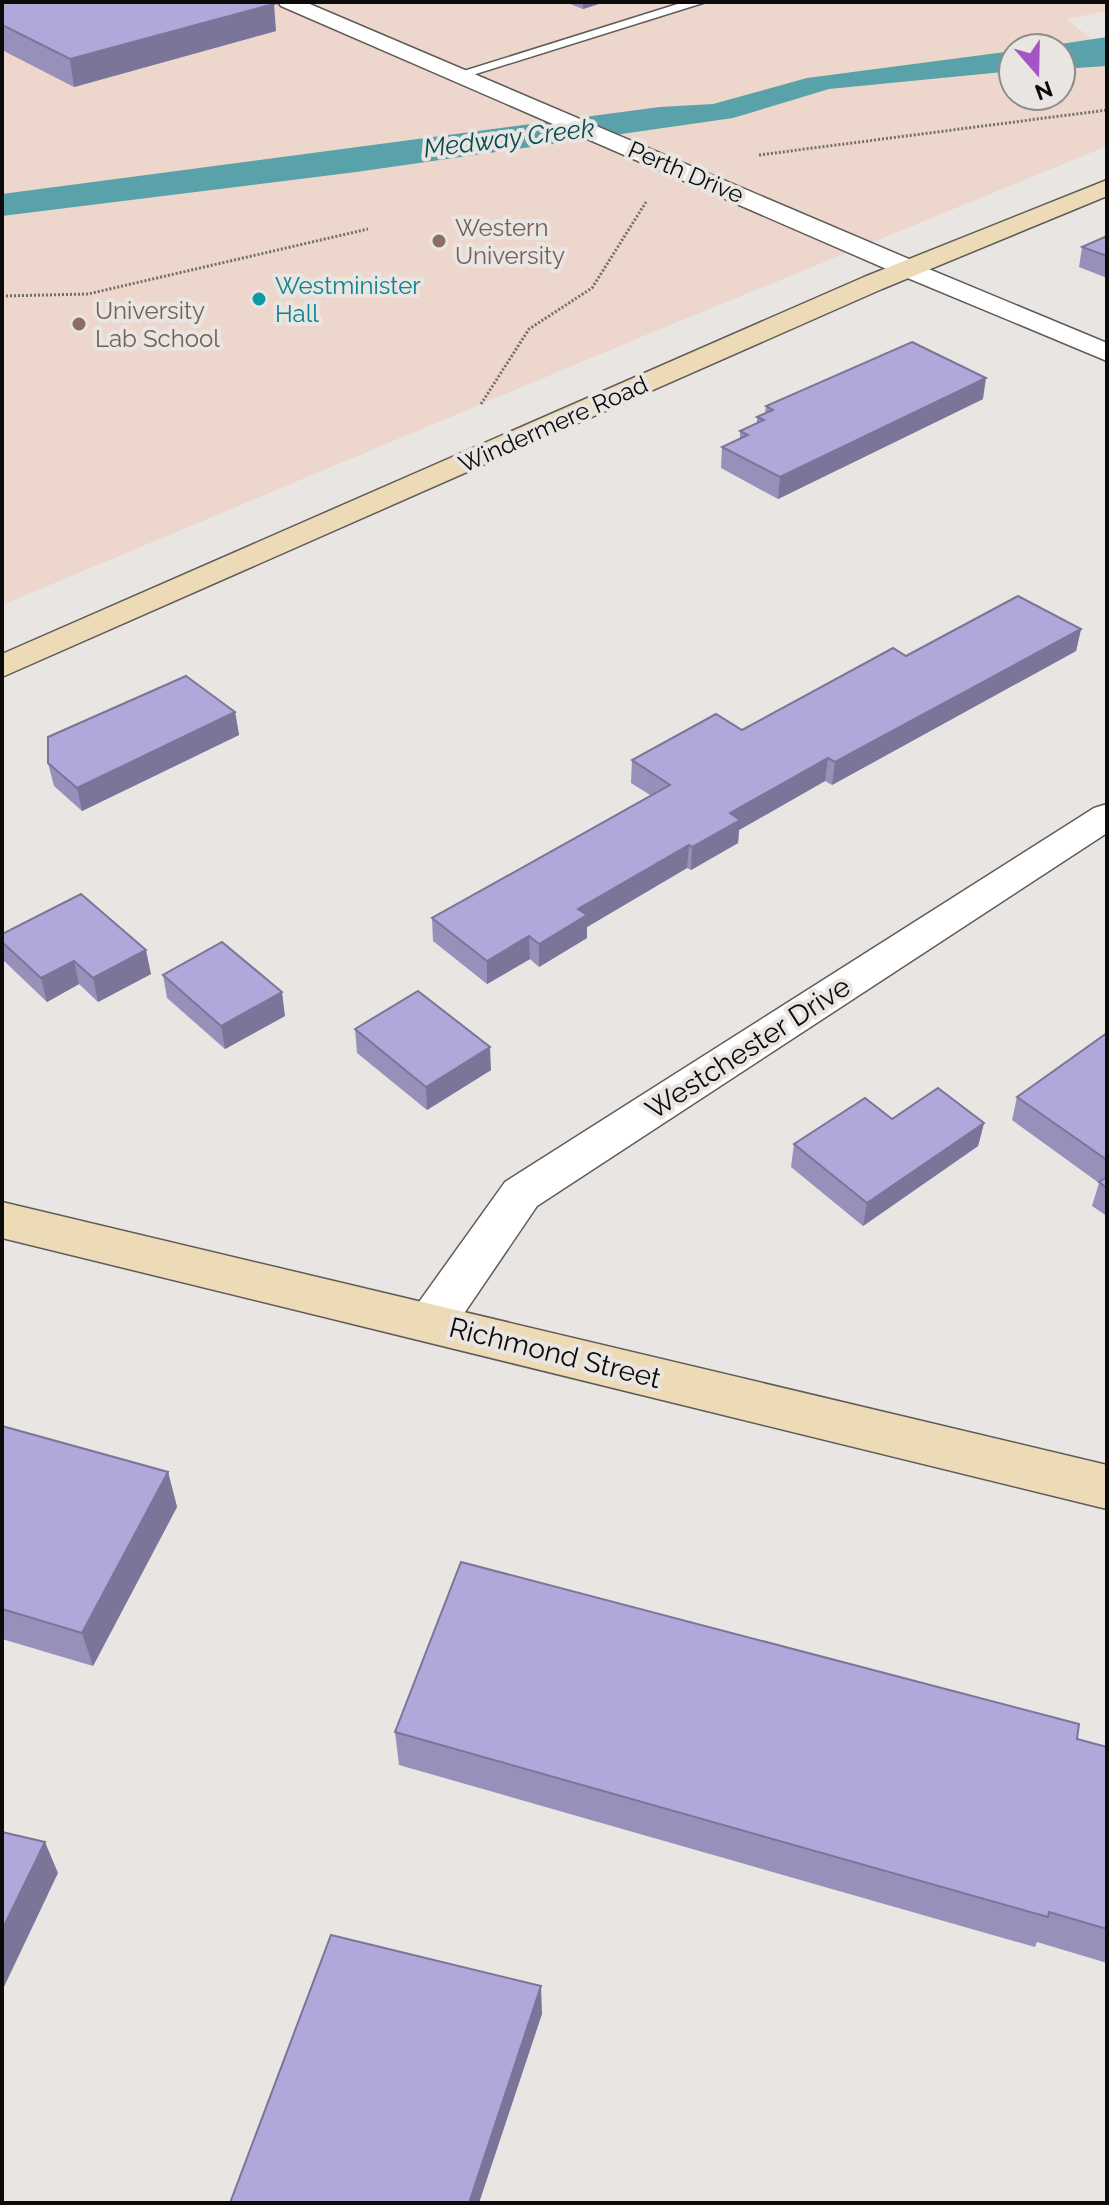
<svg xmlns="http://www.w3.org/2000/svg" width="1109" height="2205" viewBox="0 0 1109 2205" font-family="Raleway,sans-serif">
<style>
.education{fill:#edd6cb;fill-rule:evenodd}
.water{fill:#59a2a9}
.lines{fill:none;stroke-linecap:round;stroke-linejoin:round}
.service-casing{stroke:#5f5b59;stroke-width:3}
.minor-casing{stroke:#5f5b59;stroke-width:3}
.tertiary-casing{stroke:#5f5b59;stroke-width:3}
.secondary-casing{stroke:#5f5b59;stroke-width:3}
.path{stroke:#716f6d;stroke-width:3;stroke-dasharray:2 2;stroke-linecap:butt}
.service{fill:#fff;fill-rule:evenodd}
.minor{fill:#fff;fill-rule:evenodd}
.tertiary{fill:#fff;fill-rule:evenodd}
.secondary{fill:#eddab7;fill-rule:evenodd}
.wall{fill:#9790bb}
.shaded-wall{fill:#7b7599}
.building{fill:#b0a7da;stroke:#7b7599;stroke-width:2}
.education-dot{fill:#8d6e63;stroke:#e8e5e2;stroke-width:3}
.culture-dot{fill:#0f9aa8;stroke:#e8e5e2;stroke-width:3}
.labels{text-anchor:middle;dominant-baseline:central;stroke-width:8;stroke-linejoin:round;paint-order:stroke}
.far-street-label{font-size:24px;fill:#0c0b0a;stroke:#e8e5e2}
.far-education-label{font-size:24px;fill:#785e54;stroke:#e8e5e2;text-anchor:start}
.far-culture-label{font-size:24px;fill:#0d838f;stroke:#e8e5e2;text-anchor:start}
.far-water-label{font-size:26px;font-style:italic;fill:#084d52;stroke:#e8e5e2}
.street-label{font-size:28px;fill:#0c0b0a;stroke:#e8e5e2}
</style>
<rect width="100%" height="100%" fill="#e8e5e2"/>
<path class="education" d="M2 2H1107V11L1066 19 1107 51V146L646 335 2 605ZM1013 48H1061V96H1013Z"/>
<path class="water" d="M1107 37V66L1061 69V48H1034Z
M1013 51V71L829 89 733 118 356 172 2 216V194L660 107 713 104 807 78Z"/>
<g class="lines">
<g class="service-casing">
<path id="service" d="M684 2H706L463 78H453L451 75Z"/>
</g>
<g class="minor-casing">
<path id="minor" d="M907 260 1107 343V361L898 274 894 268 898 262Z
M1107 804V833L537 1206 448 1337 431 1342 414 1337 407 1323 414 1309 505 1182 1094 808Z"/>
</g>
<g class="tertiary-casing">
<path id="tertiary" d="M278 2H305L916 262 920 268 916 274H898L281 6Z"/>
</g>
<g class="secondary-casing">
<path id="secondary" d="M1107 180V196L882 289 2 677V654L864 277Z
M2 1202 1107 1465V1509L2 1238Z"/>
</g>
<path class="path" d="M759 155 1107 110
M2 296 88 294 368 229
M481 404 529 329 592 288 646 202"/>
<use href="#service" class="service"/>
<use href="#minor" class="minor"/>
<use href="#tertiary" class="tertiary"/>
<use href="#secondary" class="secondary"/>
</g>
<path class="wall" d="M2 2 276 31 74 87 2 50Z
M565 2H605L583 9Z
M1107 236V278L1079 267 1082 247Z
M983 399 778 499 721 468 722 447 740 439V431L757 423V417L765 413 766 406Z
M1081 629 1076 651 832 785 825 781 739 830 738 843 691 870 687 868 587 927V938L539 967 530 959 487 984 433 941 432 918 650 795 631 783 632 760 742 730 906 656Z
M235 712 239 735 82 811 54 786 48 763Z
M2 934 151 974 98 1002 79 984 47 1002 3 960Z
M163 975 285 1016 225 1049 167 998Z
M355 1029 491 1070 427 1110 357 1053Z
M1107 1033V1216L1092 1206 1099 1183 1012 1120 1017 1097Z
M984 1123 978 1146 863 1226 791 1167 794 1144Z
M2 1426 168 1472 177 1507 93 1666 2 1639Z
M395 1732 1077 1739 1107 1747V1963L1037 1942 1035 1947 399 1765Z"/>
<path class="shaded-wall" d="M583 2H605L583 9Z
M274 4 276 31 74 87 70 59Z
M986 378 983 399 778 499 780 477Z
M1081 629 1076 651 832 785 835 762Z
M235 712 239 735 82 811 77 788Z
M828 758 825 781 739 830 738 843 691 870 692 847 730 813Z
M689 845 687 868 587 927V938L539 967V944L578 909Z
M529 936 530 959 487 984V961Z
M146 950 151 974 98 1002 93 978Z
M74 961 79 984 47 1002 41 978Z
M282 992 285 1016 225 1049 221 1026Z
M490 1047 491 1070 427 1110 426 1087Z
M984 1123 978 1146 863 1226 867 1203Z
M168 1472 177 1507 93 1666 82 1633Z
M45 1842 58 1873 2 1991V1930Z
M541 1986 542 2014 479 2203H469Z"/>
<path class="building" d="M2 2H269L274 4 70 59 2 25Z
M1107 236V256L1082 247Z
M912 342 986 378 780 477 722 447 748 435 740 431 764 420 757 417 773 410 766 406Z
M1018 596 1081 629 835 762 828 758 730 813 740 820 692 847 689 845 578 909 587 915 539 944 529 936 487 961 432 918 670 785 632 760 716 714 742 730 893 648 906 656Z
M186 676 235 712 77 788 48 763V737Z
M81 894 146 950 93 978 74 961 41 978 2 942V934Z
M222 942 282 992 221 1026 163 975Z
M418 991 490 1047 426 1087 355 1029Z
M1107 1033V1160L1017 1097Z
M938 1088 984 1123 867 1203 794 1144 865 1098 892 1119Z
M1107 1177V1188L1099 1182Z
M2 1426 168 1472 82 1633 2 1609Z
M461 1562 1079 1724 1077 1739 1107 1747V1929L1049 1912 1048 1917 395 1732Z
M2 1832 45 1842 2 1930Z
M331 1935 541 1986 469 2203H230Z"/>
<g class="education-dot">
<circle cx="439" cy="241" r="8"/>
<circle cx="79" cy="324" r="8"/>
</g>
<circle class="culture-dot" cx="259" cy="299" r="8"/>
<g class="labels">
<g class="far-street-label">
<text transform="translate(686 172) rotate(23)">Perth Drive</text>
<text transform="translate(553 424) rotate(-24)">Windermere Road</text>
</g>
<g class="far-education-label">
<text x="455" y="227">Western<tspan x="455" dy="28">University</tspan></text>
<text x="95" y="310">University<tspan x="95" dy="28">Lab School</tspan></text>
</g>
<g class="far-culture-label">
<text x="275" y="285">Westminister<tspan x="275" dy="28">Hall</tspan></text>
</g>
<g class="far-water-label">
<text transform="translate(509 138) rotate(-7)">Medway Creek</text>
</g>
<g class="street-label">
<text transform="translate(748 1048) rotate(-33)">Westchester Drive</text>
<text transform="translate(555 1353) rotate(14)">Richmond Street</text>
</g>
</g>
<rect width="1109" height="2205" fill="none" stroke="#0c0b0a" stroke-width="8"/>
<g transform="translate(1037 72) rotate(160)"><circle r="38" fill="#e8e5e2" stroke="#908e8c" stroke-width="2"/>
<path d="M0-6L14 30L0 20L-14 30Z" fill="#a654c4"/>
<text y="-12" font-size="22" font-weight="bold" text-anchor="middle" fill="#0c0b0a">N</text>
</g>
</svg>
